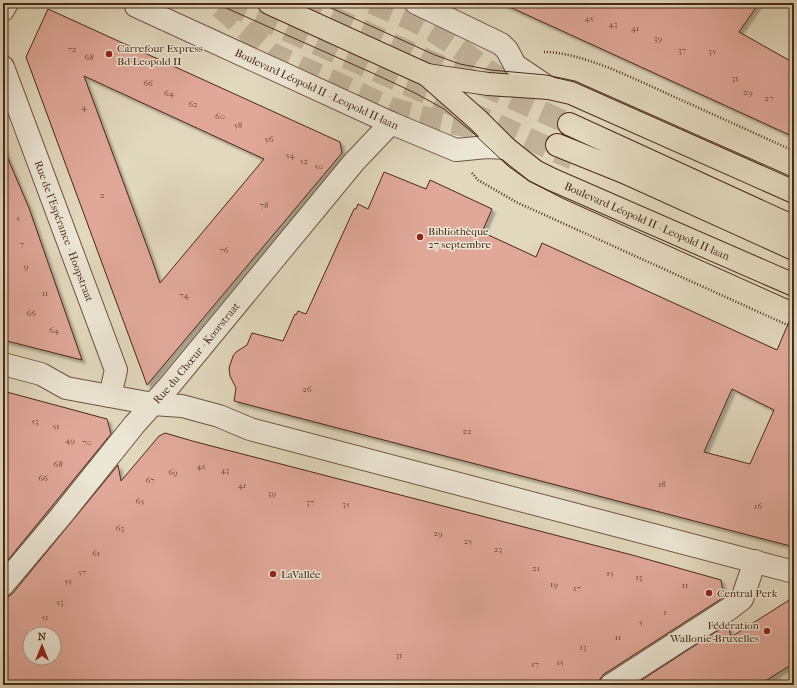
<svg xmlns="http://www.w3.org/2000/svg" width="797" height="688" viewBox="0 0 797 688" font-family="'IM FELL French Canon',serif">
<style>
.building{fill:#e1a89a;stroke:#492819;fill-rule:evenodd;filter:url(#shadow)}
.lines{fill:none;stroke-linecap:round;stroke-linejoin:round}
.trunk-tunnel{stroke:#c3b59d;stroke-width:22;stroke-dasharray:22 11;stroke-linecap:butt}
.minor-casing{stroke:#6f5442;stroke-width:24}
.tertiary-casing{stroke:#6f5442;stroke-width:24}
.primary-casing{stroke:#492819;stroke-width:24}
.trunk-casing{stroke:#492819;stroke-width:24}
.path{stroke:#492819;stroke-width:2.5;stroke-dasharray:1 2;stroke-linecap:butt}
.minor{stroke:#ece6d5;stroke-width:22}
.tertiary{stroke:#ece6d5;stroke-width:22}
.primary{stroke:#e2d8be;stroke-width:22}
.trunk{stroke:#e2d8be;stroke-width:22}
.tram{stroke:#492819;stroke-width:1}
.poi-dot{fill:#8f2418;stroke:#ece6d5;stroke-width:1.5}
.labels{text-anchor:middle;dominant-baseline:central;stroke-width:3;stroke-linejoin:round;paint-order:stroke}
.number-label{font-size:9px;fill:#6f4839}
.poi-label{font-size:11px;fill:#492819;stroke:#ece6d5;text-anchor:start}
.street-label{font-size:11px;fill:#492819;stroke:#ece6d5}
</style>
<defs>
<filter id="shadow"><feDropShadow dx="3.5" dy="3.5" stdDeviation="1" flood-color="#0004"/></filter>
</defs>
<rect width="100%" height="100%" fill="#e2d8be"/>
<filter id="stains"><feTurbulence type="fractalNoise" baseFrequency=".005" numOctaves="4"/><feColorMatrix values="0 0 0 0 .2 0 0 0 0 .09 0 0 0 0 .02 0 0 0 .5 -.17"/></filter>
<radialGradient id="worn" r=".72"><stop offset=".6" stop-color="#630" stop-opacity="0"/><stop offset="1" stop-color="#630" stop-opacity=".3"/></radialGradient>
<path class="building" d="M501 3H759L739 32 794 63V137Z
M48 9 340 142 342 153 147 385 26 57ZM84 76 264 159 160 283 151 257Z
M3 147 29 208 82 360 3 340Z
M384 172 426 189 430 180 492 209 482 232 536 257 542 243 777 350 794 310V547L234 401 236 388 230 376 229 368 233 356 236 352 247 345 252 333 283 341 295 314 296 315 298 311 306 314 354 209H356L358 204 368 209ZM732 389 774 410 750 464 704 452Z
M3 391 107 419 111 434 3 566Z
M165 433 196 442 632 555 721 580 724 597 604 674 600 679 599 685H3V597H8L13 593 118 465 121 481 159 436ZM30 634H54V658H30Z
M794 597V663L759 685H634L728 624 731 637Z"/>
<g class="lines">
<path class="trunk-tunnel" d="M226 3 573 159
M301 3 587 132
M372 3C392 12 413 19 431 30 459 47 483 68 511 86
M220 7 273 54 394 109 439 121 487 130"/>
<g class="minor-casing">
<g id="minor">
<path id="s1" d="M136 3V6L391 123 456 150 487 147 506 148"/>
<path d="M416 3 501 44 507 50 515 65 549 88"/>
<path id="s2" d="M3 67 116 370 110 396"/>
<path d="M3 364 41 374 66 388 153 404 182 406 219 416 250 429 794 572"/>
<path id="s3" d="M3 585 61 516 134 425 170 385 354 162 391 123"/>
<path d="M611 685 729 609 742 599 755 561"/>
</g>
</g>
<g class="tertiary-casing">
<path id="tertiary" d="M3 10 7 3"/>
</g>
<g class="primary-casing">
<g id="primary">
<path id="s4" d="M269 3 427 75 479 121 506 148 535 171 551 179 794 285"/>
<path d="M427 75 488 84 549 88 571 93 794 192"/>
</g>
</g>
<g class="trunk-casing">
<path id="trunk" d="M569 124 794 227
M557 145 624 172 794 249"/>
</g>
<path class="path" d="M544 52C582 52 634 79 668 94 710 113 752 132 794 151
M472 173 478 180 516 202 794 328"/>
<use href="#minor" class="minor"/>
<use href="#tertiary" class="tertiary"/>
<use href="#primary" class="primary"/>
<use href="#trunk" class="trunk"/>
<path class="tram" d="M215 3 379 76 415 93 444 109 473 133 508 166 529 181 562 198 794 302
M320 3 435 55 460 64 491 70 546 75 575 81 794 178"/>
</g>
<g class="poi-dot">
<circle cx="109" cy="54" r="4"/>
<circle cx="420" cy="237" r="4"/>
<circle cx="273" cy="574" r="4"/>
<circle cx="709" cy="593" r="4"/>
<circle cx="767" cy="631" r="4"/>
</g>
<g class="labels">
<g class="number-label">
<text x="589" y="18">45</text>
<text x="613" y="24">43</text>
<text x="635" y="28">41</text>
<text x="658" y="38">39</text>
<text x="72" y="49">72</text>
<text x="682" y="50">37</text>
<text x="712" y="51">35</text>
<text x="89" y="57">68</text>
<text x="735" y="78">31</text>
<text x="148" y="83">66</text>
<text x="748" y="92">29</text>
<text x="169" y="93">64</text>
<text x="769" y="98">27</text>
<text x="193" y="104">62</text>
<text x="84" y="107">4</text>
<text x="220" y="116">60</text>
<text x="238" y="125">58</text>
<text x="269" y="139">56</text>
<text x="290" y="155">54</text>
<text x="304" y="161">52</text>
<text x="319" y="166">50</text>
<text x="102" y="195">2</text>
<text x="264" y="205">78</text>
<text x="18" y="218">5</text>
<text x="22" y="244">7</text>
<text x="224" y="250">76</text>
<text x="26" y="266">9</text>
<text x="45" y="293">11</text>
<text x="184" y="295">74</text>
<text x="31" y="313">66</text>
<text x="54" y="330">64</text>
<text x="307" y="389">26</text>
<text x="35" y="421">53</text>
<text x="56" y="426">51</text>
<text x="467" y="431">22</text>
<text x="70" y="440">49</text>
<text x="87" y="442">70</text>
<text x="58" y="464">68</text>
<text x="201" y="466">45</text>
<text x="225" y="470">43</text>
<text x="173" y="472">69</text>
<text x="43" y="478">66</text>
<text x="150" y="480">67</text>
<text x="662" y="484">18</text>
<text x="242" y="485">41</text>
<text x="272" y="493">39</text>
<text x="140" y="501">65</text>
<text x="310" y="502">37</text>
<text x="346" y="504">35</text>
<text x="758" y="506">16</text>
<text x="120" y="528">63</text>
<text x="438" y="533">29</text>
<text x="468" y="541">25</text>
<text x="498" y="549">23</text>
<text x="96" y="553">61</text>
<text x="536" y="568">21</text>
<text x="82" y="572">57</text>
<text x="610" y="573">15</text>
<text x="639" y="577">13</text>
<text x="68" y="581">55</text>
<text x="554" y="584">19</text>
<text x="685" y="585">11</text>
<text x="577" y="588">17</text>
<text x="60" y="602">53</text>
<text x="665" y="612">1</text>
<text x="45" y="617">51</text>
<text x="641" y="622">5</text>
<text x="618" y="637">11</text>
<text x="583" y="647">13</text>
<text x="399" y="655">31</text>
<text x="560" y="662">15</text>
<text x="535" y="664">17</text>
</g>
<g class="poi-label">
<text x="117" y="48">Carrefour Express<tspan x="117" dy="13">Bd Leopold II</tspan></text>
<text x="428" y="231">Bibliothèque<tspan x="428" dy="13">27 septembre</tspan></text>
<text x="281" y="574">LaVallée</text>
<text x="717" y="593">Central Perk</text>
<text x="759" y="625" text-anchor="end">Fédération<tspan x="759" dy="13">Wallonie-Bruxelles</tspan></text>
</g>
<g class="street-label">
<text stroke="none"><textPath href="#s1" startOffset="202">Boulevard Léopold II - Leopold II-laan</textPath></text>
<text stroke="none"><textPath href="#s4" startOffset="441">Boulevard Léopold II - Leopold II-laan</textPath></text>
<text stroke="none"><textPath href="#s2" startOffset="175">Rue de l'Espérance - Hoopstraat</textPath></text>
<text stroke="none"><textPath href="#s3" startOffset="302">Rue du Chœur - Koorstraat</textPath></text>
</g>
</g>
<rect width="797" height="688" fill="none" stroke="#e2d8be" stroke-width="16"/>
<rect x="4" y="4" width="789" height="680" fill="none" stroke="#492819" stroke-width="2"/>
<rect x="8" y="8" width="781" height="672" fill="none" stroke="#492819"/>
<g transform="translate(42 646)"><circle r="19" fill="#ece6d5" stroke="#ab9a8a"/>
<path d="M0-3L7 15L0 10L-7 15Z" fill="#8f2418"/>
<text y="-6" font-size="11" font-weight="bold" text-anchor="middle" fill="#492819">N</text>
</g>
<rect width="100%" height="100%" filter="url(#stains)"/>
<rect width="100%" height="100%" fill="url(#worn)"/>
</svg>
